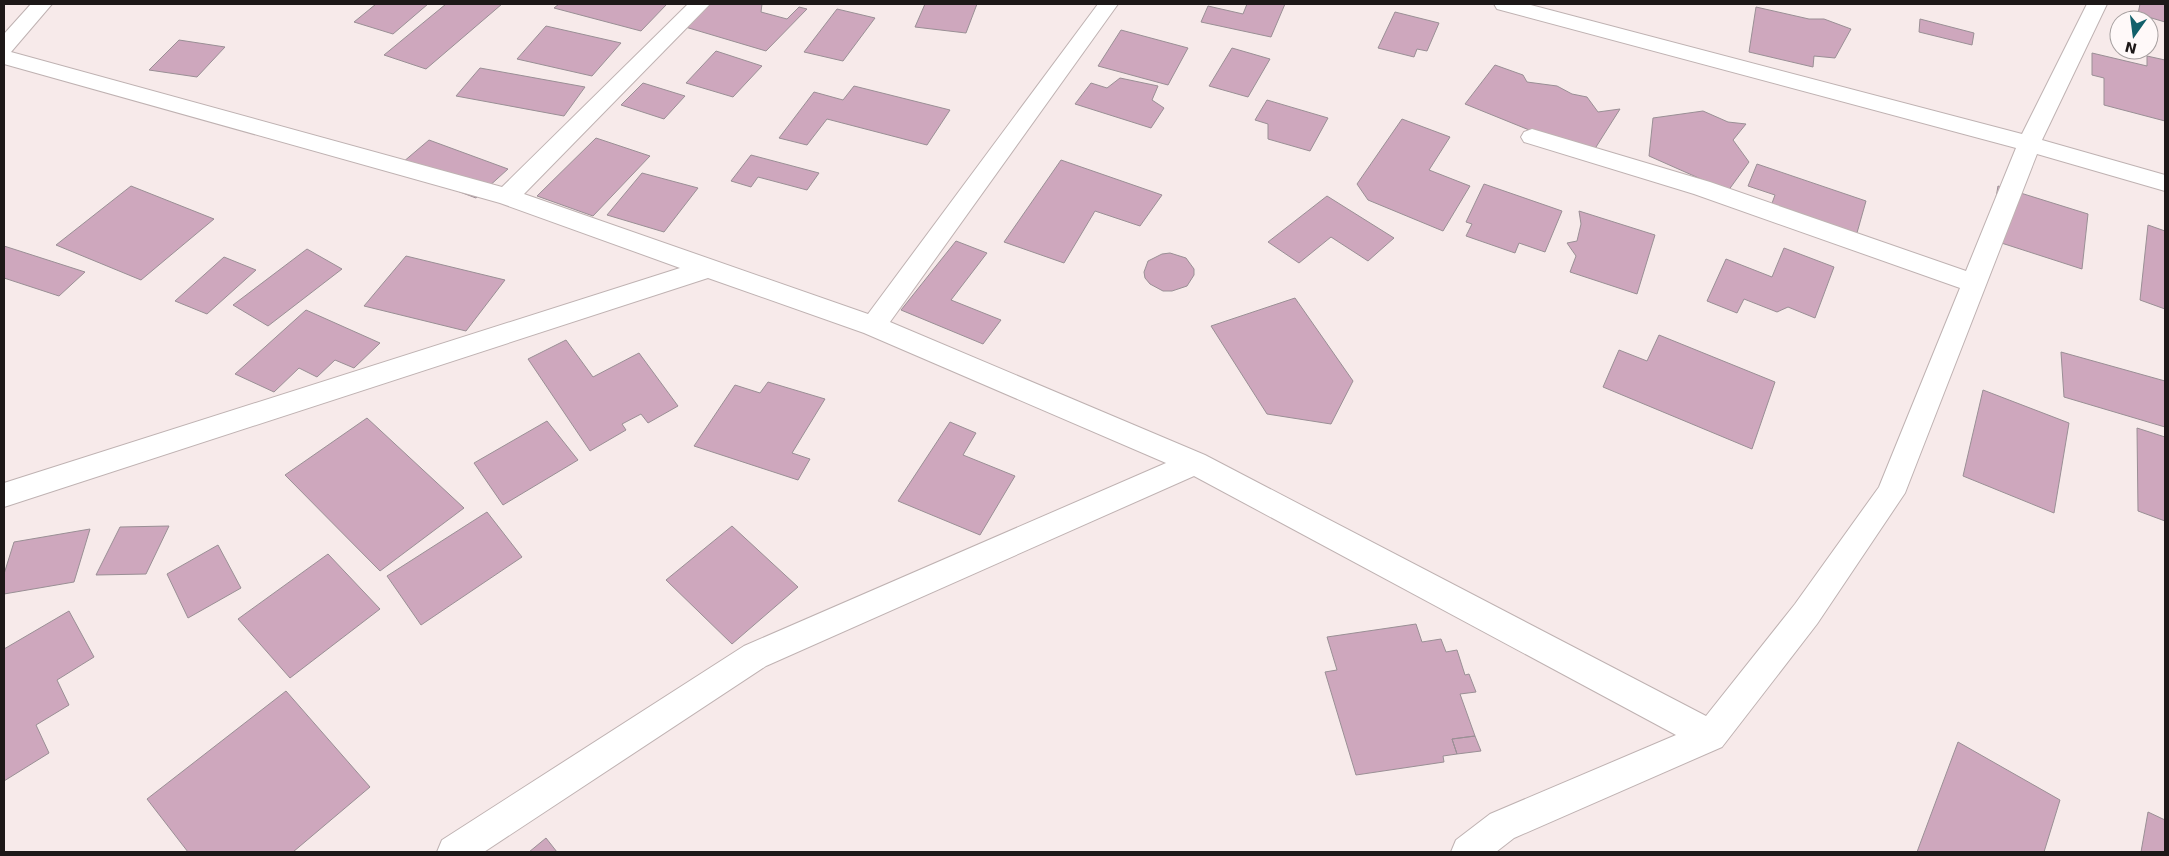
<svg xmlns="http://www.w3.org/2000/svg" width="2169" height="856" viewBox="0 0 2169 856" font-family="'DejaVu Sans',sans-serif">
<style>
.building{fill:#cea7bd;stroke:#9a8f95}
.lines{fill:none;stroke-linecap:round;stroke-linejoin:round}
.minor-casing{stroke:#bfb2b2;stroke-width:2}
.minor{fill:#fff;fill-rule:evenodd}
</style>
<rect width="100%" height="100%" fill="#f7eaea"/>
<path class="building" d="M376 4H428L393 34 354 22Z
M446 4H502L426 69 384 55Z
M559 4H667L641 31 554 8Z
M703 4H762L761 12 787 19 799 7 807 9 766 51 682 26Z
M925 4H977L966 33 915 27Z
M1247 4H1285L1271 37 1201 22 1208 6 1243 14Z
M2140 4H2165V22L2138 14Z
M1756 7 1809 19H1824L1851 29 1835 58 1814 56 1813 67 1749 52Z
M837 9 875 18 843 61 804 52Z
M1395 12 1439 23 1427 51 1417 49 1414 57 1378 48Z
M1920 19 1974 33 1972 45 1919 32Z
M546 26 621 43 592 76 517 59Z
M1121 30 1188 48 1168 85 1098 66Z
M179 40 225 47 197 77 149 70Z
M1232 48 1270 59 1248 97 1209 86Z
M716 51 762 66 733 97 686 83Z
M2092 53 2147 66V56L2165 60V121L2104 105V78L2092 75Z
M1495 65 1523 75 1527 82 1557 86 1572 94 1587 97 1598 112 1620 109 1591 155 1465 104Z
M480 68 585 87 564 116 456 96Z
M1120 78 1158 86 1152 100 1164 108 1151 128 1075 104 1091 83 1107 88Z
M643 83 685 96 664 119 621 105Z
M854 86 950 110 927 145 827 119 807 145 779 138 814 92 843 100Z
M1267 100 1328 118 1310 151 1268 139V124L1255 120Z
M1703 111 1728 122 1746 124 1733 140 1749 162 1728 191 1649 156 1653 118Z
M1402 119 1450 137 1429 170 1470 186 1443 231 1368 200 1357 184Z
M596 138 650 156 593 216 537 196Z
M429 140 508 169 476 198 396 168Z
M751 155 819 173 807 190 758 177 751 187 731 181Z
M1061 160 1162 195 1140 226 1095 211 1064 263 1004 242Z
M1757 164 1866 201 1853 247 1767 217 1775 195 1748 186Z
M642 173 698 188 664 232 607 215Z
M1484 184 1562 211 1545 252 1519 243 1515 253 1466 236 1472 224 1466 222Z
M131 186 214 219 141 280 56 245Z
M1998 186 2088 214 2082 269 1989 239Z
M1327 196 1394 238 1368 261 1331 237 1299 263 1268 242Z
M1579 211 1655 235 1637 294 1570 272 1576 256 1567 243 1577 241 1581 224Z
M2148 225 2165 231V309L2140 300Z
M956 241 987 253 951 300 1001 320 983 344 901 310Z
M4 246 85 272 59 296 4 278Z
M1784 248 1834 267 1815 318 1788 307 1777 312 1744 299 1737 313 1707 301 1726 259 1772 277Z
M307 249 342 269 268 326 233 305Z
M1170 253 1186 258 1194 269V275L1187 286 1172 291H1163L1150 284 1145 278 1144 272 1148 261 1162 254Z
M406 256 505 280 466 331 364 306Z
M224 257 256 270 207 314 175 301Z
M1295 298 1353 381 1331 424 1267 414 1211 326Z
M306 310 380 343 354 368 335 360 317 377 299 368 274 392 235 374Z
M1659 335 1775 382 1752 449 1603 387 1619 350 1647 361Z
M566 340 593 377 639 353 678 406 648 423 641 414 622 424 626 430 590 451 528 359Z
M2061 352 2165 381V427L2064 397Z
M768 382 825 399 792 453 810 459 798 480 694 446 735 385 760 393Z
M1983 390 2069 423 2054 513 1963 476Z
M367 418 464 508 380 571 285 475Z
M547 421 578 460 503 505 474 463Z
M950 422 976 433 963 455 1015 476 980 535 898 501Z
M2137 428 2165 437V521L2138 511Z
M487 512 522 557 421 625 387 576Z
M169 526 146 574 96 575 120 527Z
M732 526 798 587 732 644 666 580Z
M90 529 74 582 4 594V574L14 542Z
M218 545 241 588 188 618 167 574Z
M328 554 380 609 290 678 238 619Z
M69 611 94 657 57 680 69 705 36 725 49 753 4 781V649Z
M1416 624 1422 642 1441 639 1446 652 1457 650 1465 675 1469 674 1476 692 1460 694 1475 736 1452 739 1457 754 1443 756 1444 762 1356 775 1325 672 1337 670 1327 637Z
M286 691 370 787 293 852H188L147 799Z
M1475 736 1481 751 1457 754 1452 739Z
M1958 742 2060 800 2044 852H1917Z
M2148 812 2165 820V852H2141Z
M546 838 557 852H529Z"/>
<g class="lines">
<g class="minor-casing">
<path id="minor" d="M31 4H52L11 52 502 187 688 4H710L524 194 868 314 1098 4H1118L890 322 1205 455 1706 716 1795 604 1879 487 1960 288 1694 194 1524 142 1521 137 1524 132 1532 129 1710 182 1966 271 2016 148 1497 9 1494 4H1527L2022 134 2087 4H2107L2042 140 2165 175V191L2037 154 1905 493 1817 624 1722 747 1514 838 1496 852H1451L1456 840 1490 814 1676 735 1194 476 766 666 484 852H437L442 840 744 646 1166 463 864 333 708 278 4 507V483L680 268 500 203 4 64V34Z"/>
</g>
<use href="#minor" class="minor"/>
</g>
<rect width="2169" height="856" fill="none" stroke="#1d1818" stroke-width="10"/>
<g transform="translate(2134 35) rotate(194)"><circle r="24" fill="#fff9f9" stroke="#a59f9f"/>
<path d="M0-4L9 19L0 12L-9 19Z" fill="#12606b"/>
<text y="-8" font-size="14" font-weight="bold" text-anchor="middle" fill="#1d1818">N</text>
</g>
</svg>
